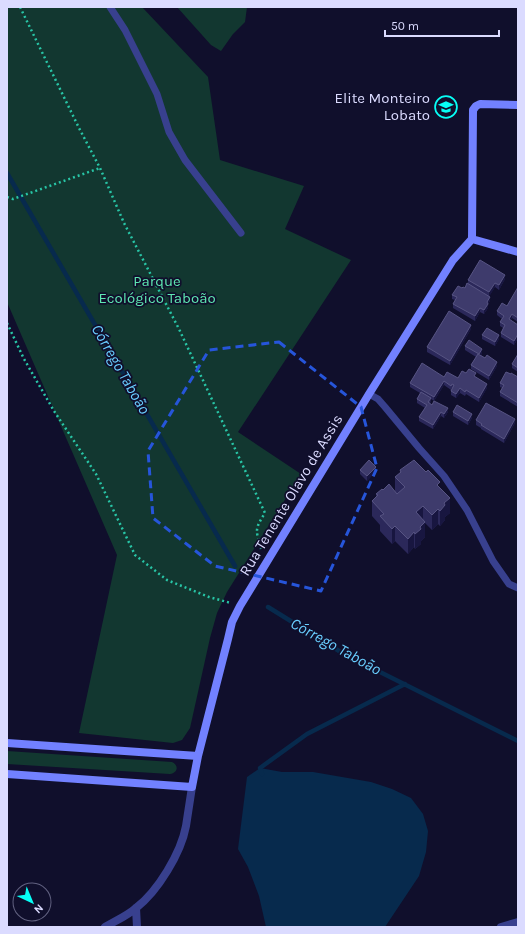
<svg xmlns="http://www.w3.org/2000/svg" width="525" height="934" viewBox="0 0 525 934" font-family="Karla,sans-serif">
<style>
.green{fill:#123730}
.water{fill:#072a4d}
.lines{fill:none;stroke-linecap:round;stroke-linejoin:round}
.stream{stroke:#072a4d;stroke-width:4.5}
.path{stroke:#28c5a6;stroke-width:2.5;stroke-dasharray:2 3;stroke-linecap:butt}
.lane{stroke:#38408e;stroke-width:7}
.street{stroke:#38408e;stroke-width:8}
.secondary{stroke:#7281ff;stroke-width:8}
.wall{fill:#2b285a}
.shaded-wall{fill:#181640}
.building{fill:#3e3b6c;stroke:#575483}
.marked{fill:none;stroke:#2655da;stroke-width:3;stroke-dasharray:8 5;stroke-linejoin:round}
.labels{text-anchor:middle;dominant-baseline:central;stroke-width:3.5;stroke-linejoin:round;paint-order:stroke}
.poi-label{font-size:15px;fill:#dbdbff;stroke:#100f2c;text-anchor:end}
.park-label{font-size:15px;fill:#5ee8b2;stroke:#100f2c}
.street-label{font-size:15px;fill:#dbdbff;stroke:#100f2c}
.water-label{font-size:16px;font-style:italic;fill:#69ceff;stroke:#100f2c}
</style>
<rect width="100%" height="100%" fill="#100f2c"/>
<path class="green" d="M7 7H142L208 77 220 160 304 186 285 229 351 260 238 432 301 474 227 592 217 613 210 638 190 728 182 740 173 743 79 733 117 555 7 302Z
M177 7H247L245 22 233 34 221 51 211 45Z
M7 751 172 762C179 765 178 773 170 774L7 764Z"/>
<path class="water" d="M260 768 282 772H313L371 782 392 789 411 798 423 814 428 831 426 852 419 876 385 927H266L259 896 248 867 238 849 247 777Z"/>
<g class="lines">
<path class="stream" d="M7 173 235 566
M268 607 344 654 518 741
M262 774 260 768 307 734 405 684"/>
<path class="path" d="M20 7 79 128 100 168 124 223 179 329 265 513C254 530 256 530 261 549
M7 197 13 199 100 168
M7 323 24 359 54 411 96 474 135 555 167 580 209 597 231 603"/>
<path class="lane" d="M110 7 125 30 157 94 169 132 185 160 241 233
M369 394 378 399 385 407 419 448 444 476 467 510 493 561 509 584 518 588"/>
<path class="street" d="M136 908 137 927
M105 927C115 921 127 916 136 908 158 891 181 853 186 826 188 813 190 800 192 787
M501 927 518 922"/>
<path class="secondary" d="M472 239 518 252
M7 743 198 756
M7 774 192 787 198 756 228 639 232 622 240 606 369 394 453 260 472 239 473 110 476 106 480 104 518 105"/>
</g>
<path class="wall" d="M505 279 499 290 495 287 489 296 490 301 488 304V308L484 314 480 312 475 321 453 308V304L455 300 452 299V295L462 288H465L468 284V280Z
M518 287V322L512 318 511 320 518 325V338L514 345 501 337V333L503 328 500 326V322L502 319 497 315V311L507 306Z
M471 329 450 365 427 352V347Z
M482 335 499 339 495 346 482 339Z
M465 346 482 353 481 355 497 366 489 380 471 369V365L476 357 465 350Z
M518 354V372L512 368V364Z
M466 373 476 377 487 388 479 402 466 394 465 396 460 393 456 398 451 395V391L453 388H452L451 390 444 385 434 401 431 399 430 404 448 412 444 418 441 416 433 429 419 421V417L425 408 417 403V399L420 393 410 387V383L444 377 458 378Z
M511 374 518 377V407L500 396V392L502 388 500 387V383Z
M453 412 472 418 468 425 453 416Z
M476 420 515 423 504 443 481 429V428L476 425Z
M360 470 376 471 367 481 360 474Z
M400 470 440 488 450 513 445 517V520L440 526 438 524 432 530 425 523V537L421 541V544L415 549 414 547 408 554 395 541 392 544 380 531V525L372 516V501L376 497V494L383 490 395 492V477L400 473Z"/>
<path class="shaded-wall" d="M505 275V279L499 290V285Z
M495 283V287L489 297V292Z
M490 297V301L488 304V308L484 314V310L487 302Z
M480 308V312L475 321V316Z
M512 314V318L509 323V319Z
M471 325V329L450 365V361Z
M518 334V338L514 345V341Z
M499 335V339L495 346V342Z
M482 349V353L479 358V354Z
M497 362V366L489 380V376Z
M444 381V385L434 401V397Z
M487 384V388L479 402V398Z
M460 388V393L456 398V394Z
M448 408V412L444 418V414Z
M441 412V416L433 429V425Z
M472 414V418L468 425V421Z
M515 419V423L504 443V439Z
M376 467V471L367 481V476Z
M450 498V513L445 517V520L440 526V511L444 503Z
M423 506V520L416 512Z
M438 509V524L432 530V515Z
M425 522V537L421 541V544L415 549V534L420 527Z
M395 526V541L392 544V529Z
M414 532V547L408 554V539Z"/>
<path class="building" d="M480 260 505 275 499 285 495 283 489 292 468 280Z
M467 283 490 297 487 302 488 304 484 310 480 308 475 316 453 304 457 297 452 295 458 286 462 288 463 287 465 288Z
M518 287V318L512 314 509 319 518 325V334L514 341 501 333 505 325 500 322 504 316 497 311 502 303 507 306Z
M449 311 471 325 450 361 427 347Z
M487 328 499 335 495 342 482 335Z
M469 340 482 349 479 354 465 346Z
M478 354 485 358 487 355 497 362 489 376 471 365Z
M518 354V368L512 364Z
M422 363 444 377 447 372 458 378 462 371 466 373 469 369 476 373 474 376 487 384 479 398 466 390 465 392 460 388 456 394 451 391 454 385 452 384 451 386 444 381 434 397 410 383Z
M506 372 511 374V373L518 377V403L500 392 504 385 500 383Z
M421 392 431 398 428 402 432 405 434 401 448 408 444 414 441 412 433 425 419 417 427 405 417 399Z
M486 403 515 419 504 439 481 425 482 424 476 420Z
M457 405 472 414 468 421 453 412Z
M369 460 376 467 367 476 360 470Z
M414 460 426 472 428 470 440 482 437 485 450 498 444 503 445 505 440 511 438 509 432 515 423 506 416 512 425 522 420 527 421 529 415 534 414 532 408 539 395 526 392 529 380 516 384 514 372 501 378 495 376 494 382 489 383 490 389 484 397 494 405 487 395 477 401 472 400 470Z"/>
<path class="marked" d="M279 342 361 407 377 468 321 591 215 566 153 518 148 451 209 350Z"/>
<defs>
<g id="school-ring" transform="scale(1.15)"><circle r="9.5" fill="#100f2c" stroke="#07fff6" stroke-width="1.5"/><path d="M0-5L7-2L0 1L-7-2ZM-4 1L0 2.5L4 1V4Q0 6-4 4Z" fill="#07fff6"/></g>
</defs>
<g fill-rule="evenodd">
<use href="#school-ring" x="446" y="107"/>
</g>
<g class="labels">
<g class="poi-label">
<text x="430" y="98">Elite Monteiro<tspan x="430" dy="17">Lobato</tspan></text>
</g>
<g class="park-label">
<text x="157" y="281">Parque<tspan x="157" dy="17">Ecológico Taboão</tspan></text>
</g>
<g class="street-label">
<text transform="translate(291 495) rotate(-59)">Rua Tenente Olavo de Assis</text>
</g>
<g class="water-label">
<text transform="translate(121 369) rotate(60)">Córrego Taboão</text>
<text transform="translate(336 646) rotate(29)">Córrego Taboão</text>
</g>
</g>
<rect width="525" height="934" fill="none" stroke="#dbdbff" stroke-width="16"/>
<g transform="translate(32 902) rotate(136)"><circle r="19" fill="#100f2c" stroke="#616180"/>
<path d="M0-3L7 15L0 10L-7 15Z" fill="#07fff6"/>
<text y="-6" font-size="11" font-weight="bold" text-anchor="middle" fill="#dbdbff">N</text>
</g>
<path d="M385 30v6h114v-6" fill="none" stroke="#dbdbff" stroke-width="2"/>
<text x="391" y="30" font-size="12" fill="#dbdbff" stroke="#100f2c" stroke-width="3" paint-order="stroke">50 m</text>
</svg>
